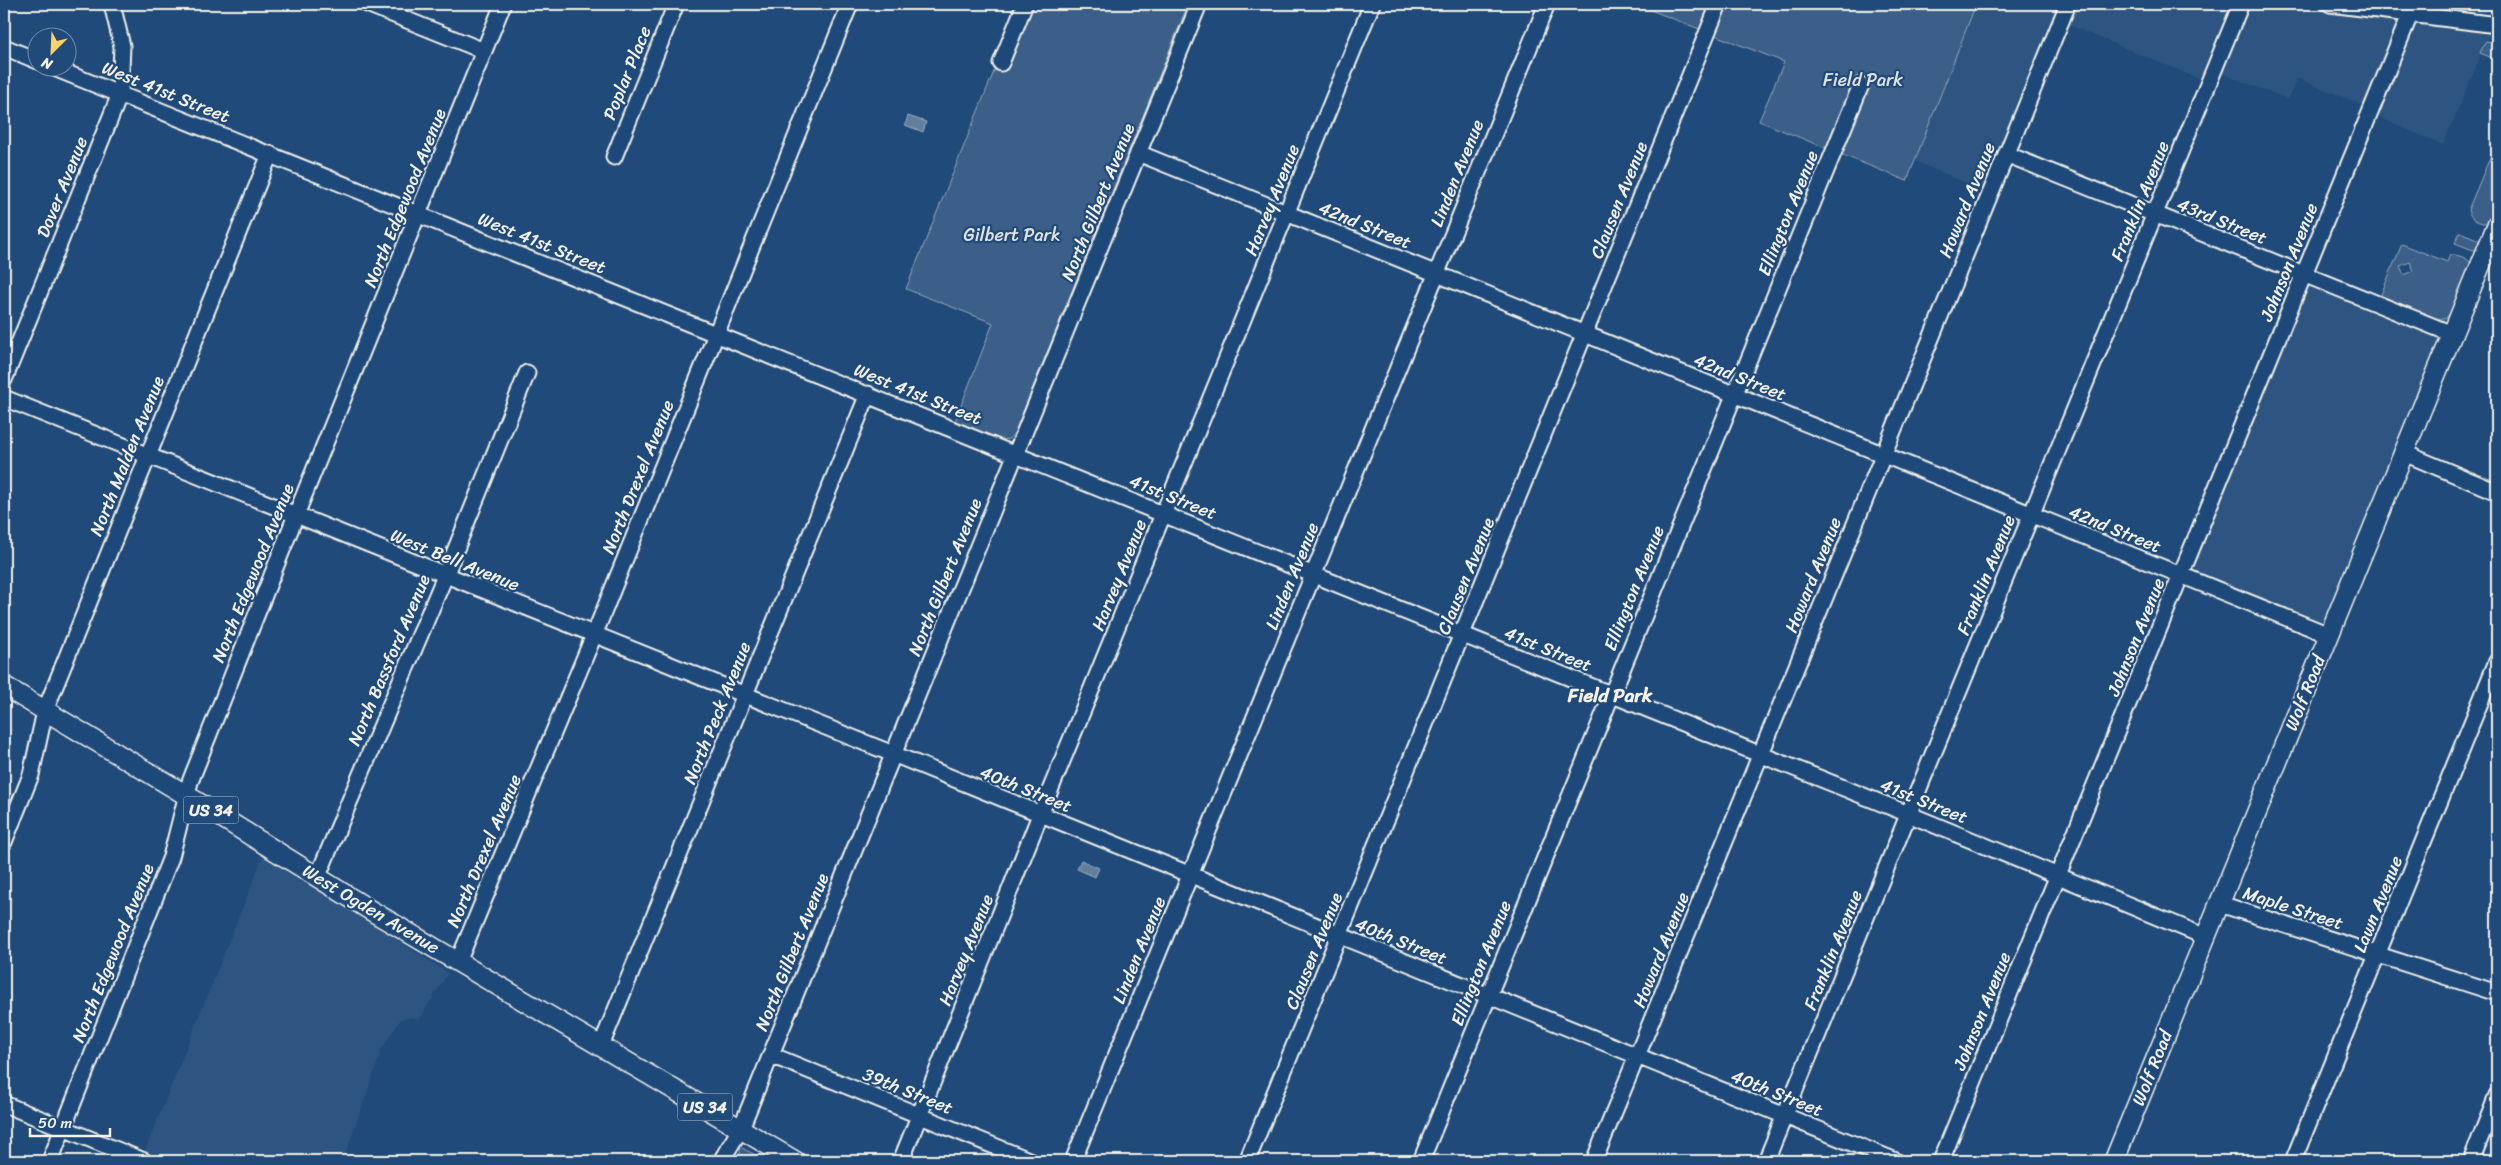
<svg xmlns="http://www.w3.org/2000/svg" width="2501" height="1165" viewBox="0 0 2501 1165" font-family="Sriracha,sans-serif">
<style>
.built{fill:#2d5581}
.green{fill:#3a5f88;stroke:#97a8b8;fill-rule:evenodd}
.water{fill:#627e9d;stroke:#9cacbb}
.lines{fill:none;stroke-linecap:round;stroke-linejoin:round}
.minor-casing{stroke:#f4f1e8;stroke-width:19}
.major-casing{stroke:#f4f1e8;stroke-width:22}
.minor{stroke:#1f4a7a;stroke-width:15}
.major{stroke:#1f4a7a;stroke-width:19}
.labels{text-anchor:middle;dominant-baseline:central;stroke-width:4.5;stroke-linejoin:round;paint-order:stroke}
.shield{fill:#1f4a7a;stroke:#b4bfc7;stroke-width:1}
.shield-label{font-size:16px;font-weight:bold;fill:#f4f1e8}
.street-label{font-size:18px;fill:#f4f1e8;stroke:#1f4a7a}
.park-label{font-size:18px;fill:#e1e2de;stroke:#1f4a7a}
.neighbourhood-label{font-size:19px;font-weight:bold;fill:#f4f1e8;stroke:#1f4a7a}
</style>
<rect width="100%" height="100%" fill="#1f4a7a"/>
<filter id="ink" filterUnits="userSpaceOnUse"><feTurbulence type="fractalNoise" baseFrequency=".02" numOctaves="2"/><feDisplacementMap in="SourceGraphic" scale="10" xChannelSelector="R" yChannelSelector="G"/><feConvolveMatrix kernelMatrix="1 2 1 2 8 2 1 2 1" color-interpolation-filters="sRGB"/></filter>
<g filter="url(#ink)">
<path class="built" d="M1976 4H2064L1987 192 1915 161Z
M2072 4H2291L2402 18 2365 106 2297 78 2288 99 2207 68 2202 80 2064 23Z
M2413 19 2492 29 2443 145 2374 115Z
M2306 278 2448 336 2327 632 2185 574Z
M264 854 448 973 419 1020 413 1017 401 1019 380 1051 379 1059 343 1161H141Z"/>
<path class="green" d="M1033 4H1179L1187 7 1015 432 1009 439 1001 440 955 421 993 323 906 289 997 64 1007 68Z
M1635 4H1976L1907 181 1759 121 1784 62Z
M2486 41 2497 43V60L2480 53Z
M2494 148 2497 149V202L2489 223C2479 224 2471 220 2468 210Z
M2460 232 2477 239 2481 244 2478 249 2473 250 2455 243Z
M2402 244 2447 262 2450 255C2458 254 2467 258 2472 264L2452 311 2445 319 2430 318 2380 297ZM2410 262 2414 271 2404 275 2400 266Z
M740 1147 767 1161H740Z"/>
<path class="water" d="M908 116 926 122 923 132 905 125Z
M1081 860 1099 868 1095 877 1077 869Z"/>
<g class="lines">
<g class="minor-casing">
<path id="minor" d="M367 4 484 51
M2330 4 2497 25
M4 47 38 61
M1001 63 1025 4
M54 68 1896 809 2206 937
M1138 153 2329 635
M2006 154 2452 334
M614 157 676 4
M4 380 120 94 122 46 112 4
M4 398 893 754 1896 1161
M2404 453 2497 492
M4 842 31 775 45 711 270 154
M317 878 445 576 527 373
M2220 904 2497 993
M458 962 599 623 850 4
M601 1046 868 394
M771 1055 1031 1161
M4 1104 144 1161
M50 1161 171 857 190 782 296 515 503 4
M721 1161 741 1128 1199 4
M901 1161 1040 815 1372 4
M1073 1161 1547 4
M1247 1161 1719 4
M1421 1161 1861 85
M1594 1161 2068 4
M1766 1161 2241 4
M1941 1161 2410 15
M2293 1161 2497 661
M2471 1161 2497 1096"/>
</g>
<g class="major-casing">
<path id="major" d="M4 686 186 795 370 910 795 1161
M2114 1161 2497 225"/>
</g>
<use href="#minor" class="minor"/>
<use href="#major" class="major"/>
</g>
</g>
<g class="labels">
<g class="shield">
<rect x="183.5" y="796.5" width="55" height="27" rx="4"/>
<rect x="677.5" y="1093.5" width="55" height="27" rx="4"/>
</g>
<g class="shield-label">
<text x="211" y="810">US 34</text>
<text x="705" y="1107">US 34</text>
</g>
<g class="street-label">
<text transform="translate(627 73) rotate(-68)">Poplar Place</text>
<text transform="translate(166 92) rotate(22)">West 41st Street</text>
<text transform="translate(1457 173) rotate(-68)">Linden Avenue</text>
<text transform="translate(62 187) rotate(-68)">Dover Avenue</text>
<text transform="translate(405 198) rotate(-68)">North Edgewood Avenue</text>
<text transform="translate(1272 200) rotate(-68)">Harvey Avenue</text>
<text transform="translate(1619 200) rotate(-68)">Clausen Avenue</text>
<text transform="translate(1967 200) rotate(-68)">Howard Avenue</text>
<text transform="translate(2140 201) rotate(-68)">Franklin Avenue</text>
<text transform="translate(1098 202) rotate(-68)">North Gilbert Avenue</text>
<text transform="translate(1788 213) rotate(-68)">Ellington Avenue</text>
<text transform="translate(2222 221) rotate(22)">43rd Street</text>
<text transform="translate(1365 225) rotate(22)">42nd Street</text>
<text transform="translate(542 243) rotate(22)">West 41st Street</text>
<text transform="translate(2289 262) rotate(-68)">Johnson Avenue</text>
<text transform="translate(1740 377) rotate(22)">42nd Street</text>
<text transform="translate(918 394) rotate(22)">West 41st Street</text>
<text transform="translate(127 456) rotate(-68)">North Malden Avenue</text>
<text transform="translate(638 477) rotate(-68)">North Drexel Avenue</text>
<text transform="translate(1173 497) rotate(22)">41st Street</text>
<text transform="translate(2115 529) rotate(22)">42nd Street</text>
<text transform="translate(455 560) rotate(22)">West Bell Avenue</text>
<text transform="translate(253 573) rotate(-68)">North Edgewood Avenue</text>
<text transform="translate(1119 575) rotate(-68)">Harvey Avenue</text>
<text transform="translate(1813 575) rotate(-68)">Howard Avenue</text>
<text transform="translate(1986 575) rotate(-68)">Franklin Avenue</text>
<text transform="translate(1292 576) rotate(-68)">Linden Avenue</text>
<text transform="translate(1466 576) rotate(-68)">Clausen Avenue</text>
<text transform="translate(945 577) rotate(-68)">North Gilbert Avenue</text>
<text transform="translate(1634 588) rotate(-68)">Ellington Avenue</text>
<text transform="translate(2136 637) rotate(-68)">Johnson Avenue</text>
<text transform="translate(1548 649) rotate(22)">41st Street</text>
<text transform="translate(389 660) rotate(-67)">North Bassford Avenue</text>
<text transform="translate(2305 693) rotate(-68)">Wolf Road</text>
<text transform="translate(717 713) rotate(-68)">North Peck Avenue</text>
<text transform="translate(1026 789) rotate(22)">40th Street</text>
<text transform="translate(1924 801) rotate(22)">41st Street</text>
<text transform="translate(484 851) rotate(-67)">North Drexel Avenue</text>
<text transform="translate(2378 904) rotate(-68)">Lawn Avenue</text>
<text transform="translate(2293 908) rotate(18)">Maple Street</text>
<text transform="translate(371 909) rotate(31)">West Ogden Avenue</text>
<text transform="translate(1401 941) rotate(22)">40th Street</text>
<text transform="translate(966 950) rotate(-68)">Harvey Avenue</text>
<text transform="translate(1139 950) rotate(-68)">Linden Avenue</text>
<text transform="translate(1661 950) rotate(-68)">Howard Avenue</text>
<text transform="translate(1833 950) rotate(-68)">Franklin Avenue</text>
<text transform="translate(1314 951) rotate(-68)">Clausen Avenue</text>
<text transform="translate(792 952) rotate(-68)">North Gilbert Avenue</text>
<text transform="translate(113 953) rotate(-68)">North Edgewood Avenue</text>
<text transform="translate(1481 963) rotate(-68)">Ellington Avenue</text>
<text transform="translate(1982 1011) rotate(-68)">Johnson Avenue</text>
<text transform="translate(2152 1068) rotate(-68)">Wolf Road</text>
<text transform="translate(908 1091) rotate(22)">39th Street</text>
<text transform="translate(1777 1093) rotate(22)">40th Street</text>
</g>
<g class="park-label">
<text x="1863" y="80">Field Park</text>
<text x="1012" y="235">Gilbert Park</text>
</g>
<g class="neighbourhood-label">
<text x="1610" y="695">Field Park</text>
</g>
</g>
<rect width="2501" height="1165" fill="none" stroke="#1f4a7a" stroke-width="20"/>
<rect x="10" y="10" width="2481" height="1145" fill="none" stroke="#f4f1e8" stroke-width="2" filter="url(#ink)"/>
<g transform="translate(52 52) rotate(204)"><circle r="24" fill="#1f4a7a" stroke="#748da6"/>
<path d="M0-4L9 19L0 12L-9 19Z" fill="#ffd166"/>
<text y="-8" font-size="14" font-weight="bold" text-anchor="middle" fill="#f4f1e8">N</text>
</g>
<path d="M30 1128v8h80v-8" fill="none" stroke="#f4f1e8" stroke-width="2.5"/>
<text x="38" y="1128" font-size="15" fill="#f4f1e8" stroke="#1f4a7a" stroke-width="4" paint-order="stroke">50 m</text>
</svg>
